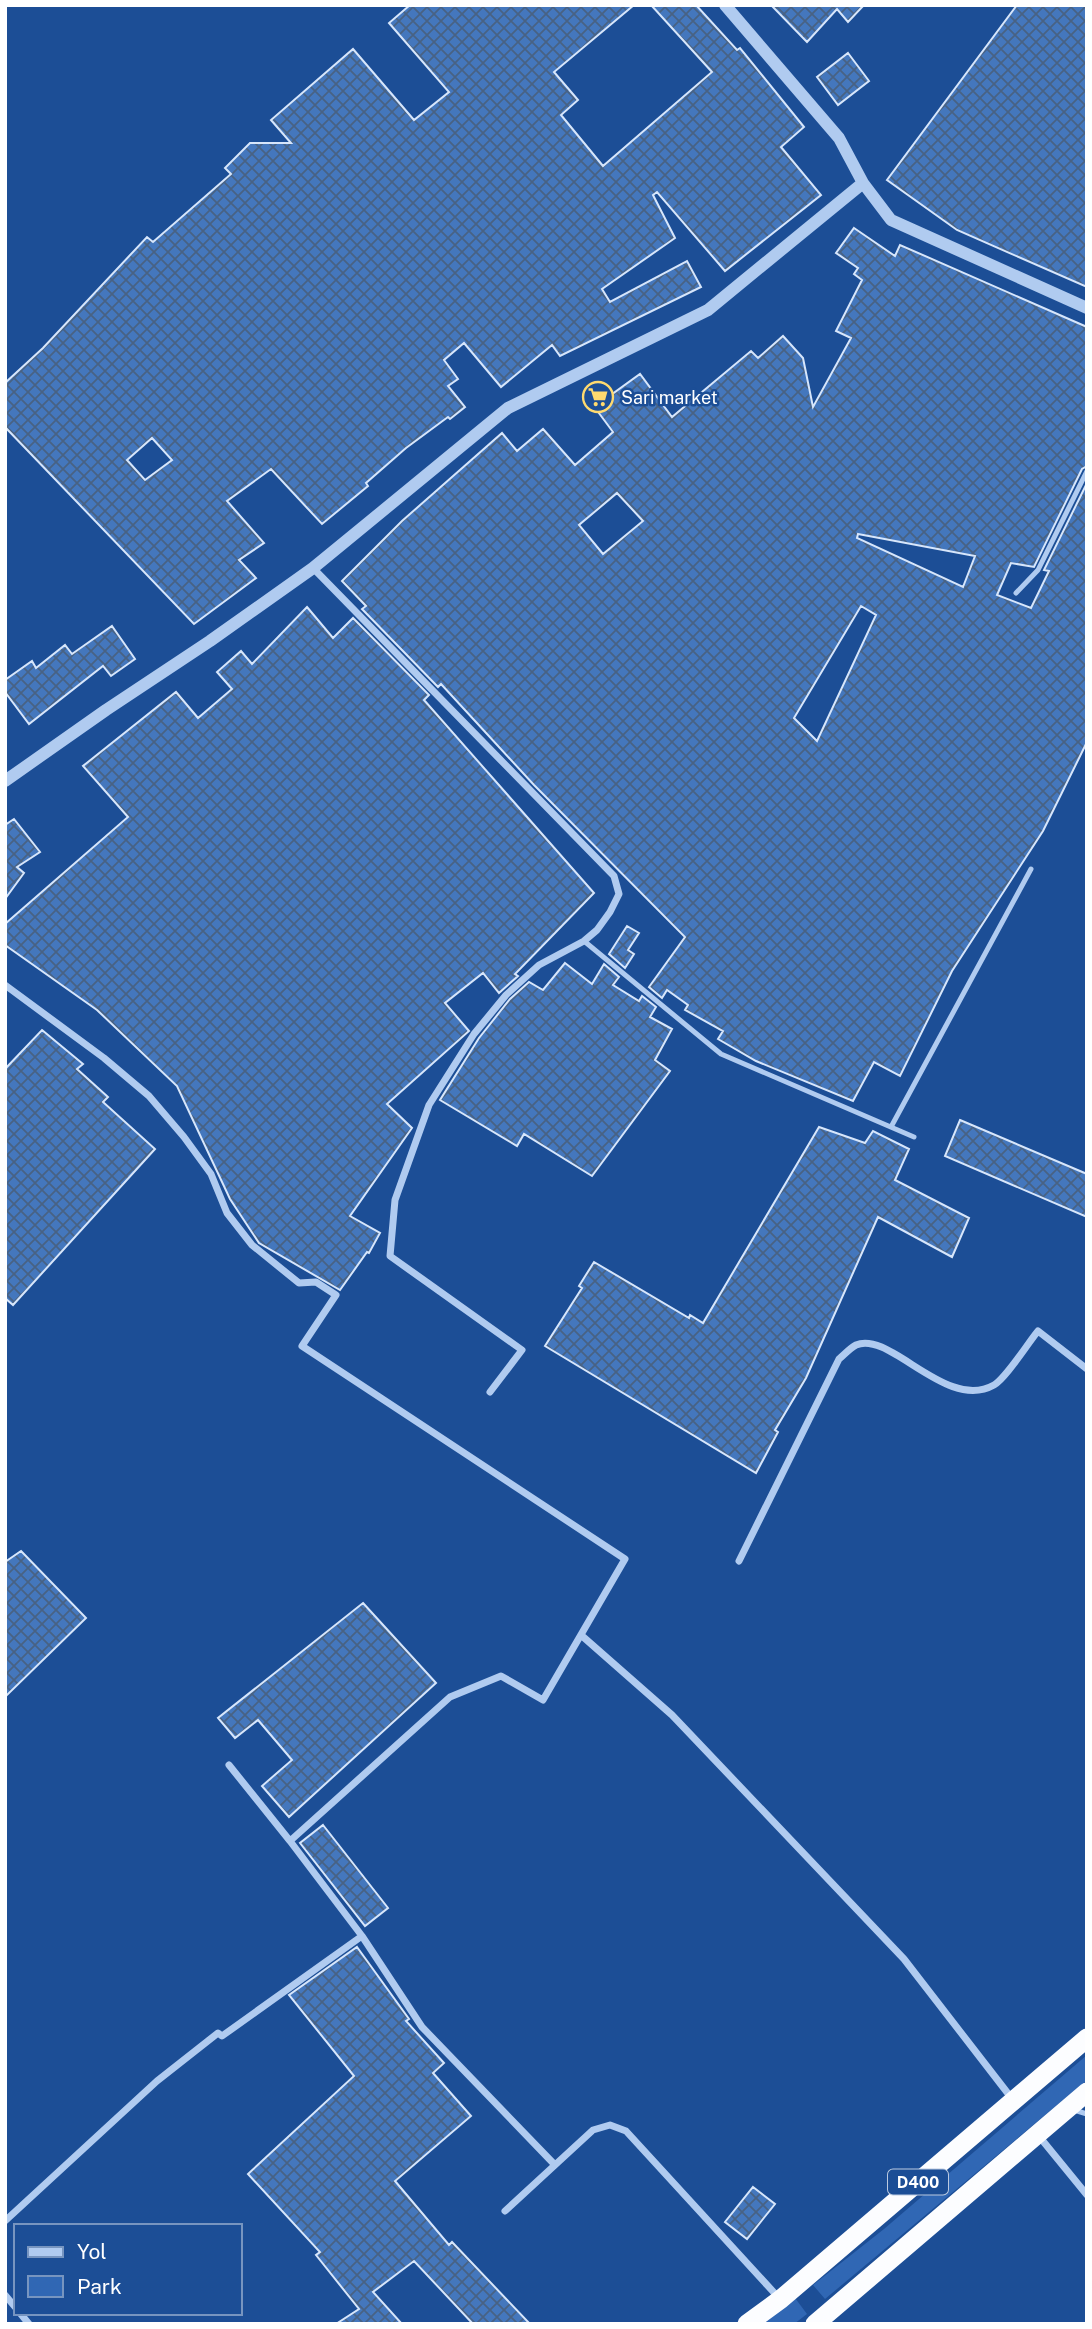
<svg xmlns="http://www.w3.org/2000/svg" width="1092" height="2329" viewBox="0 0 1092 2329" font-family="'Public Sans',sans-serif">
<style>
.green{fill:#3067b4}
.building{fill:url(#building-cross-hatch);stroke:#d7e6fb;stroke-width:2;fill-rule:evenodd}
.lines{fill:none;stroke-linecap:round;stroke-linejoin:round}
.service{stroke:#b0cbf0;stroke-width:5}
.minor{stroke:#b0cbf0;stroke-width:7}
.tertiary{stroke:#b0cbf0;stroke-width:12}
.trunk{stroke:#fcfdff;stroke-width:19}
.labels{text-anchor:middle;dominant-baseline:central;stroke-width:5;stroke-linejoin:round;paint-order:stroke}
.shield{fill:#1c4e96;stroke:#bbcae0;stroke-width:2}
.shield-label{font-size:16px;font-weight:bold;fill:#fff}
.poi-label{font-size:18px;fill:#fff;stroke:#1c4e96;text-anchor:start}
</style>
<defs>
<pattern id="building-cross-hatch" width="8" height="8" patternUnits="userSpaceOnUse" patternTransform="scale(1.75)"><rect width="8" height="8" fill="#4477bd"/><path d="M0 0l8 8M0 8l8-8" fill="none" stroke="#486284"/></pattern>
</defs>
<rect width="100%" height="100%" fill="#1c4e96"/>
<path class="green" d="M1087 2055V2080L825 2299 813 2285 884 2229Z
M795 2298 807 2314 794 2324H761Z"/>
<path class="building" d="M410 5H634L554 72 578 100 561 115 603 166 712 72 651 5H696L737 50 740 48 804 127 781 147 821 195 725 271 657 192 653 195 675 238 602 289 610 302 687 261 701 287 560 356 552 345 501 387 464 343 444 360 458 379 448 386 465 407 450 419 448 417 406 448 366 483 368 486 322 524 271 469 227 501 264 543 239 560 256 578 194 624 5 427V383L43 348 147 237 153 242 231 174 225 168 250 143H291L271 120 353 49 414 120 449 92 389 23ZM152 438 172 460 145 480 127 460Z
M771 5H864L848 22 837 9 807 42Z
M1017 5H1087V287L957 230 887 180Z
M848 53 869 81 838 105 817 77Z
M854 228 895 256 900 245 1087 327V466L1082 469 1034 567 1011 563 997 595 1031 608 1049 571 1044 570 1087 483V742L1043 831 952 971 900 1076 874 1062 853 1101 756 1061 718 1039 723 1031 685 1010 688 1005 667 990 662 998 649 987 685 937 534 785 441 684 438 687 362 609 366 606 342 581 402 521 502 433 517 451 543 429 575 465 613 432 590 401 604 391 608 397 640 374 672 417 751 351 758 358 783 336 803 358 813 407 851 338 836 331 862 280 854 274 858 268 836 253ZM617 493 643 521 603 554 579 525ZM858 534 975 556 963 587 857 538ZM861 606 876 615 817 741 794 718Z
M307 607 333 638 353 618 429 695 424 700 594 893 515 974 518 976 499 993 483 973 445 1003 469 1031 387 1104 412 1128 350 1216 380 1233 369 1253 367 1252 340 1290 259 1243 230 1199 177 1086 97 1010 5 945V924L128 817 83 766 176 692 198 718 232 689 217 672 241 651 252 664Z
M112 626 135 659 111 676 103 666 29 724 5 692V680L32 661 36 668 65 645 72 654Z
M14 819 40 852 17 867 24 873 5 899V825Z
M627 926 639 933 628 950 634 954 625 968 609 954Z
M565 963 592 984 604 964 619 977 613 985 639 1001 642 996 656 1007 650 1017 672 1029 655 1060 670 1071 592 1176 524 1134 517 1146 440 1100 479 1038 510 999 529 982 543 990Z
M42 1030 83 1064 77 1069 108 1097 103 1102 155 1149 13 1305 5 1298V1069Z
M960 1120 1087 1174V1217L945 1156Z
M819 1127 865 1143 873 1131 909 1149 895 1180 969 1218 952 1257 878 1217 806 1378 775 1430 778 1432 756 1473 545 1346 582 1288 579 1286 594 1262 689 1318 690 1315 703 1323Z
M21 1551 86 1618 5 1697V1562Z
M363 1603 436 1683 289 1817 262 1786 292 1760 258 1720 235 1738 218 1718Z
M323 1825 388 1908 365 1926 300 1843Z
M357 1947 409 2019 406 2021 444 2063 433 2073 471 2116 395 2181 449 2245 452 2242 530 2324H473L414 2261 373 2292 402 2324H336L359 2309 316 2255 320 2252 248 2174 354 2076 289 1995Z
M753 2187 775 2204 747 2239 725 2222Z"/>
<g class="lines">
<path class="service" d="M1016 593 1038 570 1087 471
M584 941 721 1054 914 1137
M891 1127 1031 869
M1074 2110 1087 2114"/>
<path class="minor" d="M313 568 614 876 619 894 610 912 597 930 584 941 539 965 506 995 474 1034 429 1105 395 1200 390 1256 522 1350 490 1392
M5 985 104 1058 149 1096 184 1137 211 1174 227 1213 252 1245 299 1283 316 1282 336 1295 302 1346 625 1559 543 1700 501 1676 450 1697 290 1841
M739 1561 839 1359C844 1355 850 1348 856 1345 890 1330 946 1412 994 1385 1006 1378 1028 1343 1038 1331L1087 1369
M581 1635 672 1715 904 1959 1013 2100
M229 1765 290 1841 362 1936 422 2027 555 2165
M1038 2135 1087 2195
M505 2211 593 2130 610 2125 626 2131 779 2298
M5 2221 157 2081 218 2033 222 2036 362 1936
M5 2295 16 2308
M20 2313 29 2324"/>
<path class="tertiary" d="M725 5 839 138 863 183 891 220 1087 308
M5 781 106 710 210 641 313 568 508 408 708 310 863 183"/>
<path class="trunk" d="M747 2324 781 2299 1087 2038
M815 2324 1087 2092"/>
</g>
<defs>
<g id="supermarket-ring" transform="scale(1.575)"><circle r="9.5" fill="#1c4e96" stroke="#ffda6f" stroke-width="1.5"/><path d="M-6-5.5h2.5l.6 2H6L4.5 2H-2.5L-4.4-4H-6ZM-1.5 3.2a1.3 1.3 0 1 0 .1 0ZM3 3.2a1.3 1.3 0 1 0 .1 0Z" fill="#ffda6f"/></g>
</defs>
<g fill-rule="evenodd">
<use href="#supermarket-ring" x="598" y="397"/>
</g>
<g class="labels">
<rect class="shield" x="888" y="2169.5" width="60" height="25" rx="5"/>
<g class="shield-label">
<text x="918" y="2182">D400</text>
</g>
<g class="poi-label">
<text x="621" y="397">Sari market</text>
</g>
</g>
<rect width="1092" height="2329" fill="none" stroke="#ffffff" stroke-width="14"/>
<rect x="14" y="2224" width="228" height="91" fill="#1c4e96" stroke="#7795c0" stroke-width="2"/>
<rect x="28" y="2247" width="35" height="10" fill="#b0cbf0" stroke="#7795c0" stroke-width="2"/>
<text x="77" y="2259" font-size="21" fill="#ffffff">Yol</text>
<rect x="28" y="2276" width="35" height="21" fill="#3067b4" stroke="#7795c0" stroke-width="2"/>
<text x="77" y="2294" font-size="21" fill="#ffffff">Park</text>
</svg>
